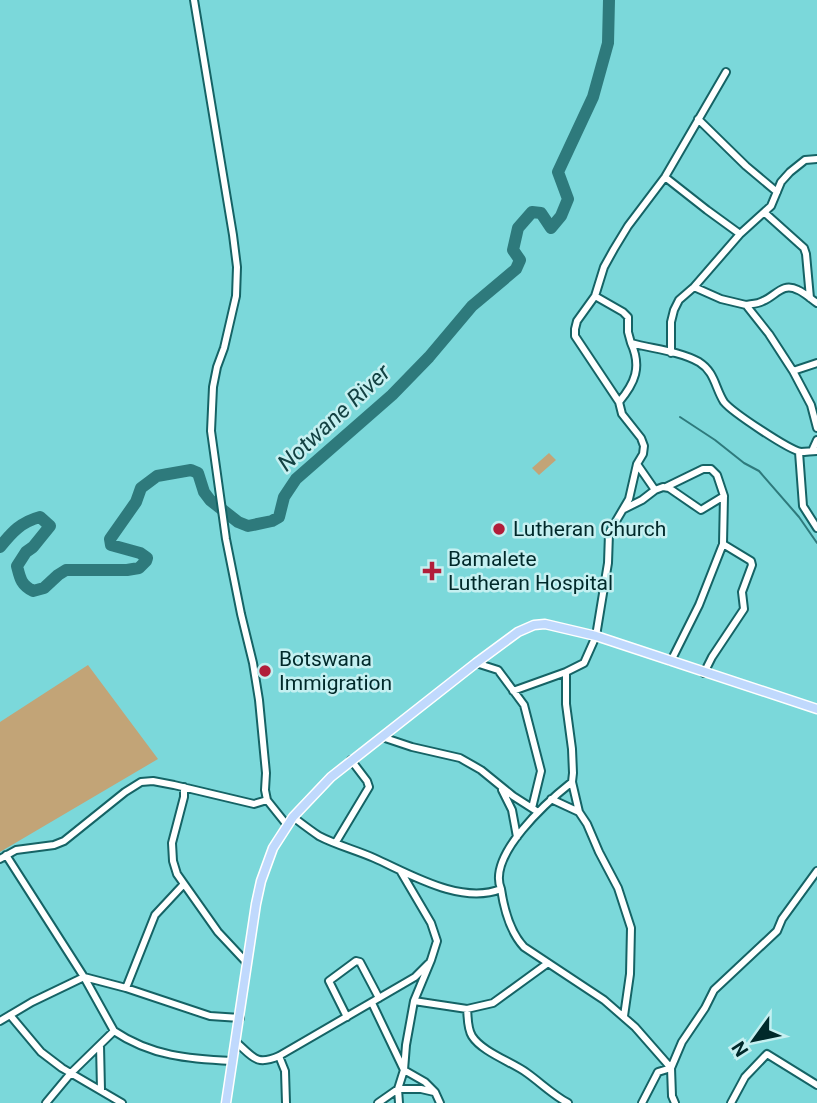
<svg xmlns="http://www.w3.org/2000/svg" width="817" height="1103" viewBox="0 0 817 1103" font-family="Roboto,sans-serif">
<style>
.green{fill:#c2a477}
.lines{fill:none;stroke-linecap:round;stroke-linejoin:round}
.stream{stroke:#2e7a7c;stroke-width:2}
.river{stroke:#2e7a7c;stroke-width:12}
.minor-casing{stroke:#156365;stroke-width:10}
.major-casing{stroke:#fff;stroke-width:11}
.minor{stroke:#fff;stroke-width:6}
.major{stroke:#c0d9fd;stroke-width:8}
.poi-dot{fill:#b11e3a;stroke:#c5f0f1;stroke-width:2.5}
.labels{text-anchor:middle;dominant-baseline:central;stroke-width:5;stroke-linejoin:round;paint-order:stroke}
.poi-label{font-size:21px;fill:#00292a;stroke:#c5f0f1;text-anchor:start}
.water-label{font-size:23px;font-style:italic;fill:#144243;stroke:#c5f0f1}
</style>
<rect width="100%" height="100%" fill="#7bd8da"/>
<path class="green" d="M549 453 556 460 539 475 532 468Z
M88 665 158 759 0 852V722Z"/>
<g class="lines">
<path class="stream" d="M680 417 715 440 744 463 759 471 799 517 817 543"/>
<path class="river" d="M0 547C12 532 21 522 40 517L50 526 33 547 26 552 17 566C20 578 21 585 33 591L44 588 58 575 66 570H127L139 568 146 561 147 558 140 553 111 545 110 539 136 502 141 488 157 476 191 470 198 473 204 492 210 500 238 522 248 526 272 521 279 517 284 497 296 479 392 395 429 357 472 306 516 269 520 260 513 250 518 228 532 212 541 213 551 228 561 216 568 199 558 172 593 97 608 43 609 0"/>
<g class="minor-casing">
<path id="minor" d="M194 0 233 235 237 267 236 296 224 348 217 367 213 387 211 431 226 539 241 614 253 663 259 700 266 773 265 790 267 800 287 825
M698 119 746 166 777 192
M665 177 707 210 740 234
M765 213 804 248 806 254 810 298
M694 287 721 299 746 305 769 334 793 371
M595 296 623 312 628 317V332L631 343C653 349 679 351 699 362 715 372 715 388 724 402 732 412 789 450 801 452 806 452 812 451 817 451
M746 305C751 304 758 304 763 301 776 296 782 282 798 290 805 293 811 299 817 303
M671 353V322L674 310 679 300 694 287 740 234 771 206 781 182 790 172 805 160 817 159
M817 363 793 371 811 405 817 428
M619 402C635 383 642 367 631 343
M812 451 817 440
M799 452 803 506 817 528
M666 487 703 469H711L717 475 724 496 723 544 699 605 671 661
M724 496 701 510 669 488 663 487 655 490 637 464 643 454 644 446 641 438 622 414 619 402 575 336V329L577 321 595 296 604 267 614 249 628 226 665 177 726 72
M624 509 642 500 655 490
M476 663 498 670 524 705 541 771 532 808
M566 672V704L572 749 573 773 572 782 579 812 587 824 599 852 618 888 631 928 630 974 624 1016
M704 673 712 657 744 609 742 592 752 565 751 561 723 544
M513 691 566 672 584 663 596 636 608 563 609 533 629 499 637 464
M382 737 412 747 460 758 481 770 513 796 538 812
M184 787V797L172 843 173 861 177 874 218 932 247 963
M502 790 512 810 517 837
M551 799 579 812
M293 817C301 823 310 830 319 836 336 845 356 850 374 858 410 874 461 905 501 889 504 909 510 932 524 947L604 1000 635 1027 671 1068 672 1096 675 1103
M336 842 369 787 367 781 351 760
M6 855 84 977 126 988 210 1016 240 1018
M0 859 16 850 54 845 64 841 125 792 141 782 153 781 174 785 254 804 267 800
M501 889C487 855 548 801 572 782
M126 988 155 915 183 885
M414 1001 467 1009 493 1003 548 963
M372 1003 404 1070 425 1082 435 1092 440 1103
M467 1009C468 1017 467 1028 472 1036 482 1052 512 1062 527 1073 541 1083 553 1095 568 1103
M10 1015 41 1052 62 1068 122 1103
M347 1017 329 981 356 961 360 962 379 998
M0 1021 32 1002 84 977 114 1031 71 1073 46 1103
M114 1031C151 1056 189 1059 232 1061
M236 1042C253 1057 256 1066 279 1056L403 984 415 977 428 964
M100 1045 101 1090
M279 1056 285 1071 286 1103
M378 1103 398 1089H421L434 1092
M399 1103 398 1089 404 1070 406 1045 414 1001 431 960 437 941 431 923 401 872
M642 1103 658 1072 671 1068 682 1042 705 1008 714 990 777 931 782 919 817 871
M731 1103 745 1077 767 1054 817 1085"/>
</g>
<g class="major-casing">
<path id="major" d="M226 1103 256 904 261 881 273 848 293 817 331 777 476 663 518 632 534 625 545 624 596 636 817 709"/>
</g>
<use href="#minor" class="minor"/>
<use href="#major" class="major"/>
</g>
<g class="poi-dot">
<circle cx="499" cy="529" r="7"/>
<path d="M428.5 560.5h7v7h7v7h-7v7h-7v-7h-7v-7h7z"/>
<circle cx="265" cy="671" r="7"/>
</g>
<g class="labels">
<g class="poi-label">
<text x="513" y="529">Lutheran Church</text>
<text x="448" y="559">Bamalete<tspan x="448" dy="24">Lutheran Hospital</tspan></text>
<text x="279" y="659">Botswana<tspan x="279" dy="24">Immigration</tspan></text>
</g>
<g class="water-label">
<text transform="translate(334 418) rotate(-43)">Notwane River</text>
</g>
</g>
<g transform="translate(754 1040) rotate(237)" stroke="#c5f0f1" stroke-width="5" paint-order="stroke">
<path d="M0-5L12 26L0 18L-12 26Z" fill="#00292a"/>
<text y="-10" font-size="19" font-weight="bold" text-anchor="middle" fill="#00292a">N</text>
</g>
</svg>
